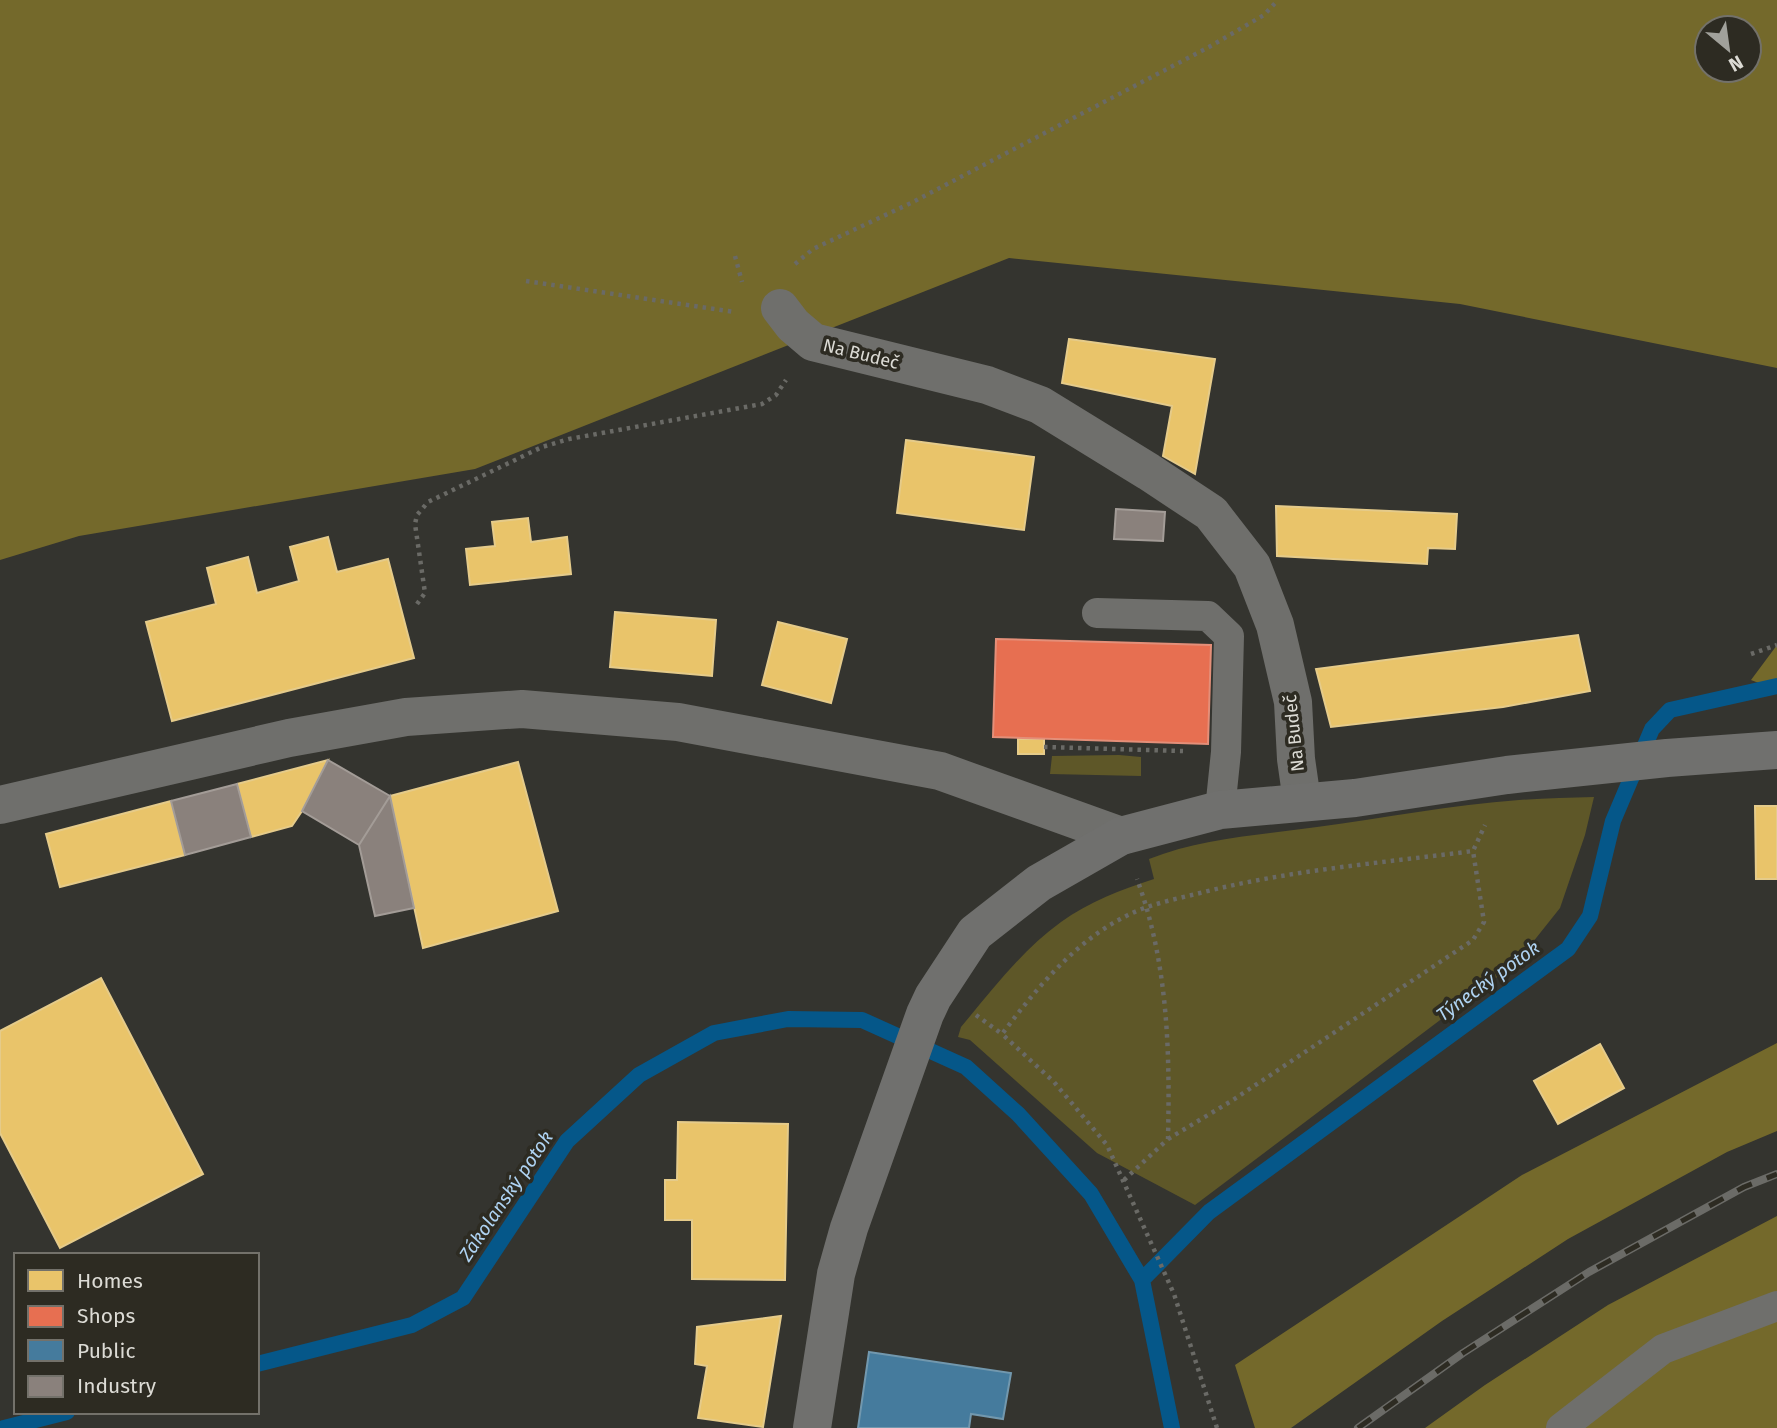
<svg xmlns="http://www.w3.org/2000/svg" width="1777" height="1428" viewBox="0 0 1777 1428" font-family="'Fira Sans',sans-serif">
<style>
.green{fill:#5e5728}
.forest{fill:#74692b;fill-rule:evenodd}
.homes{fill:#e9c46a;stroke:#e5cb8a;stroke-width:2}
.shops{fill:#e76f51;stroke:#e48f79;stroke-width:2}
.public{fill:#457b9d;stroke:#7298ae;stroke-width:2}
.industry{fill:#8a817c;stroke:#a39c97;stroke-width:2}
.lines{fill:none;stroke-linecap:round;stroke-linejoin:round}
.stream{stroke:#055789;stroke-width:16}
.path{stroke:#6a6a66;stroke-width:4.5;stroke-dasharray:3.5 5;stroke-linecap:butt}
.lane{stroke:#6f6f6c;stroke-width:30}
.street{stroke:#6f6f6c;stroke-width:38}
.secondary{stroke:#70706e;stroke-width:38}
.rail-casing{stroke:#6b6b67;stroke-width:8}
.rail{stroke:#2d2b22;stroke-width:5;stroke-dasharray:16;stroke-linecap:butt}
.labels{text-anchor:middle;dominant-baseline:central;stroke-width:7;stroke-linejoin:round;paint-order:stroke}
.street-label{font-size:18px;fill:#dcdbd5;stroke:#2d2b22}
.water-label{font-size:19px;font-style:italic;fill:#afd3f2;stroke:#2d2b22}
</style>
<rect width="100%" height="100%" fill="#34342f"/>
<path class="green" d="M1119 755 1141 757V776L1050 774 1052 756Z
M1594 797 1585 835 1560 908 1517 962 1195 1205 1097 1153 970 1040 958 1037 961 1027C992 990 1022 950 1061 922 1089 902 1122 889 1154 879L1149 859C1202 838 1261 835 1317 827 1384 818 1452 805 1519 800 1544 798 1569 798 1594 797Z"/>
<path class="forest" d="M0 0H1777V368L1460 304 1009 258 475 469 79 536 0 560ZM1707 28H1749V70H1707Z
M1777 645V690L1751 680Z
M1777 1043V1131L1727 1152 1568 1239 1442 1321 1291 1428H1255L1235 1365 1522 1175Z
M1777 1216V1428H1425L1485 1385 1608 1305Z"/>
<path class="homes" d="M1069 339 1215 359 1195 474 1163 456 1172 406 1062 383Z
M906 440 1034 457 1024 530 897 513Z
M1276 506 1457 514 1455 549 1428 548 1427 564 1277 556Z
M528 518 531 542 567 537 571 574 470 585 466 549 495 546 492 522Z
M328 537 337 572 388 559 414 658 172 721 146 622 216 604 207 568 248 557 257 593 299 581 290 547Z
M615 612 716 620 712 676 610 667Z
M778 622 847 639 831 703 762 685Z
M1578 635 1590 691 1503 707 1331 727 1316 669Z
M1018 739H1044V754H1018Z
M328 760 302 811 292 826 251 837 237 784Z
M518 762 558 911 423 948 390 796Z
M171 801 185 855 60 887 46 834Z
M1755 806H1777V879H1756Z
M101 978 203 1174 60 1248 0 1133V1031Z
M1600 1044 1624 1088 1558 1124 1534 1081Z
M678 1122 788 1124 785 1280 692 1279V1220H665V1180H677Z
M781 1316 763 1427 698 1418 707 1366 695 1364 697 1327Z"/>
<path class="shops" d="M996 639 1211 645 1208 744 993 737Z"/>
<path class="public" d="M869 1352 1011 1373 1003 1419 971 1414 969 1428H858Z"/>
<path class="industry" d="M1116 509 1165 512 1163 541 1114 539Z
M328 760 390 796 359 845 302 811Z
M237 784 251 837 185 855 171 801Z
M390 796 414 908 375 916 359 845Z"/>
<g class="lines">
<path class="stream" d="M1142 1280 1209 1212 1568 949 1590 916 1613 821 1652 729 1670 710 1777 686
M257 1364 412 1325 463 1298 567 1141 639 1075 714 1033 788 1019 862 1020 966 1067 1018 1114 1091 1194 1142 1280 1172 1428
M4 1428 67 1412"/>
<path class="path" d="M735 256 742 282
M795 264 813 249 911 203 1209 47 1264 15 1278 0
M526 281 735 312
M417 604 425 593 415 524 417 515 428 502 542 447 569 439 762 404 776 395 786 380
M1751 654 1777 645
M1044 747 1183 751
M976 1015 1002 1034
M1168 1139 1233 1100 1473 940 1484 922 1473 851
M1124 1180 1168 1139C1170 1051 1168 963 1137 879
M1217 1428 1174 1294 1107 1145 1054 1082 1002 1034C1037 988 1075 941 1128 915 1150 904 1176 899 1200 893 1289 870 1382 863 1473 851L1485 825"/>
<path class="lane" d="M1097 613 1208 616 1229 636 1226 752 1220 810
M1561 1428 1663 1349 1777 1306"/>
<path class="street" d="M780 308 793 325 813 342 987 385 1040 405 1149 472 1211 513 1252 566 1275 625 1293 702 1296 759 1302 801
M0 805 289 738 406 717 522 709 678 722 940 771 1121 836"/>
<path class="secondary" d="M812 1428 836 1274 849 1228 925 1014 933 997 975 933 1039 883 1121 836 1220 810 1355 798 1507 775 1667 758 1777 750"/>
<g class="rail-casing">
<path id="rail" d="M1358 1428 1463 1353 1589 1272 1744 1187 1777 1174"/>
</g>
<use href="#rail" class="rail"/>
</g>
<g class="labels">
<g class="street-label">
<text transform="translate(861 354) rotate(14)">Na Budeč</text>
<text transform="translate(1294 733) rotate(-96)">Na Budeč</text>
</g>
<g class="water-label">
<text transform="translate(1488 981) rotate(-36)">Týnecký potok</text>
<text transform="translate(506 1196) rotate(-56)">Zákolanský potok</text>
</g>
</g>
<rect x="14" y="1253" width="245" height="161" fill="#2d2b22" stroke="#73716a" stroke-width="2"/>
<rect x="28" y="1270" width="35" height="21" fill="#e9c46a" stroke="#73716a" stroke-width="2"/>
<text x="77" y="1288" font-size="21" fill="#dcdbd5">Homes</text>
<rect x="28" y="1306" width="35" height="21" fill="#e76f51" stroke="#73716a" stroke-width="2"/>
<text x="77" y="1323" font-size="21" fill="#dcdbd5">Shops</text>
<rect x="28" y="1340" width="35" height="21" fill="#457b9d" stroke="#73716a" stroke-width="2"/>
<text x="77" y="1358" font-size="21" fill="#dcdbd5">Public</text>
<rect x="28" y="1376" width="35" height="21" fill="#8a817c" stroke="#73716a" stroke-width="2"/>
<text x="77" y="1393" font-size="21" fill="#dcdbd5">Industry</text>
<g transform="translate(1728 49) rotate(151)"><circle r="33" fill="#2d2b22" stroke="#73716a" stroke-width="2"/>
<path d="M0-5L12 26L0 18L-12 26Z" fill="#a1a19b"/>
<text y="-10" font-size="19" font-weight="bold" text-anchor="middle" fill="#dcdbd5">N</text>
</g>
</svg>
